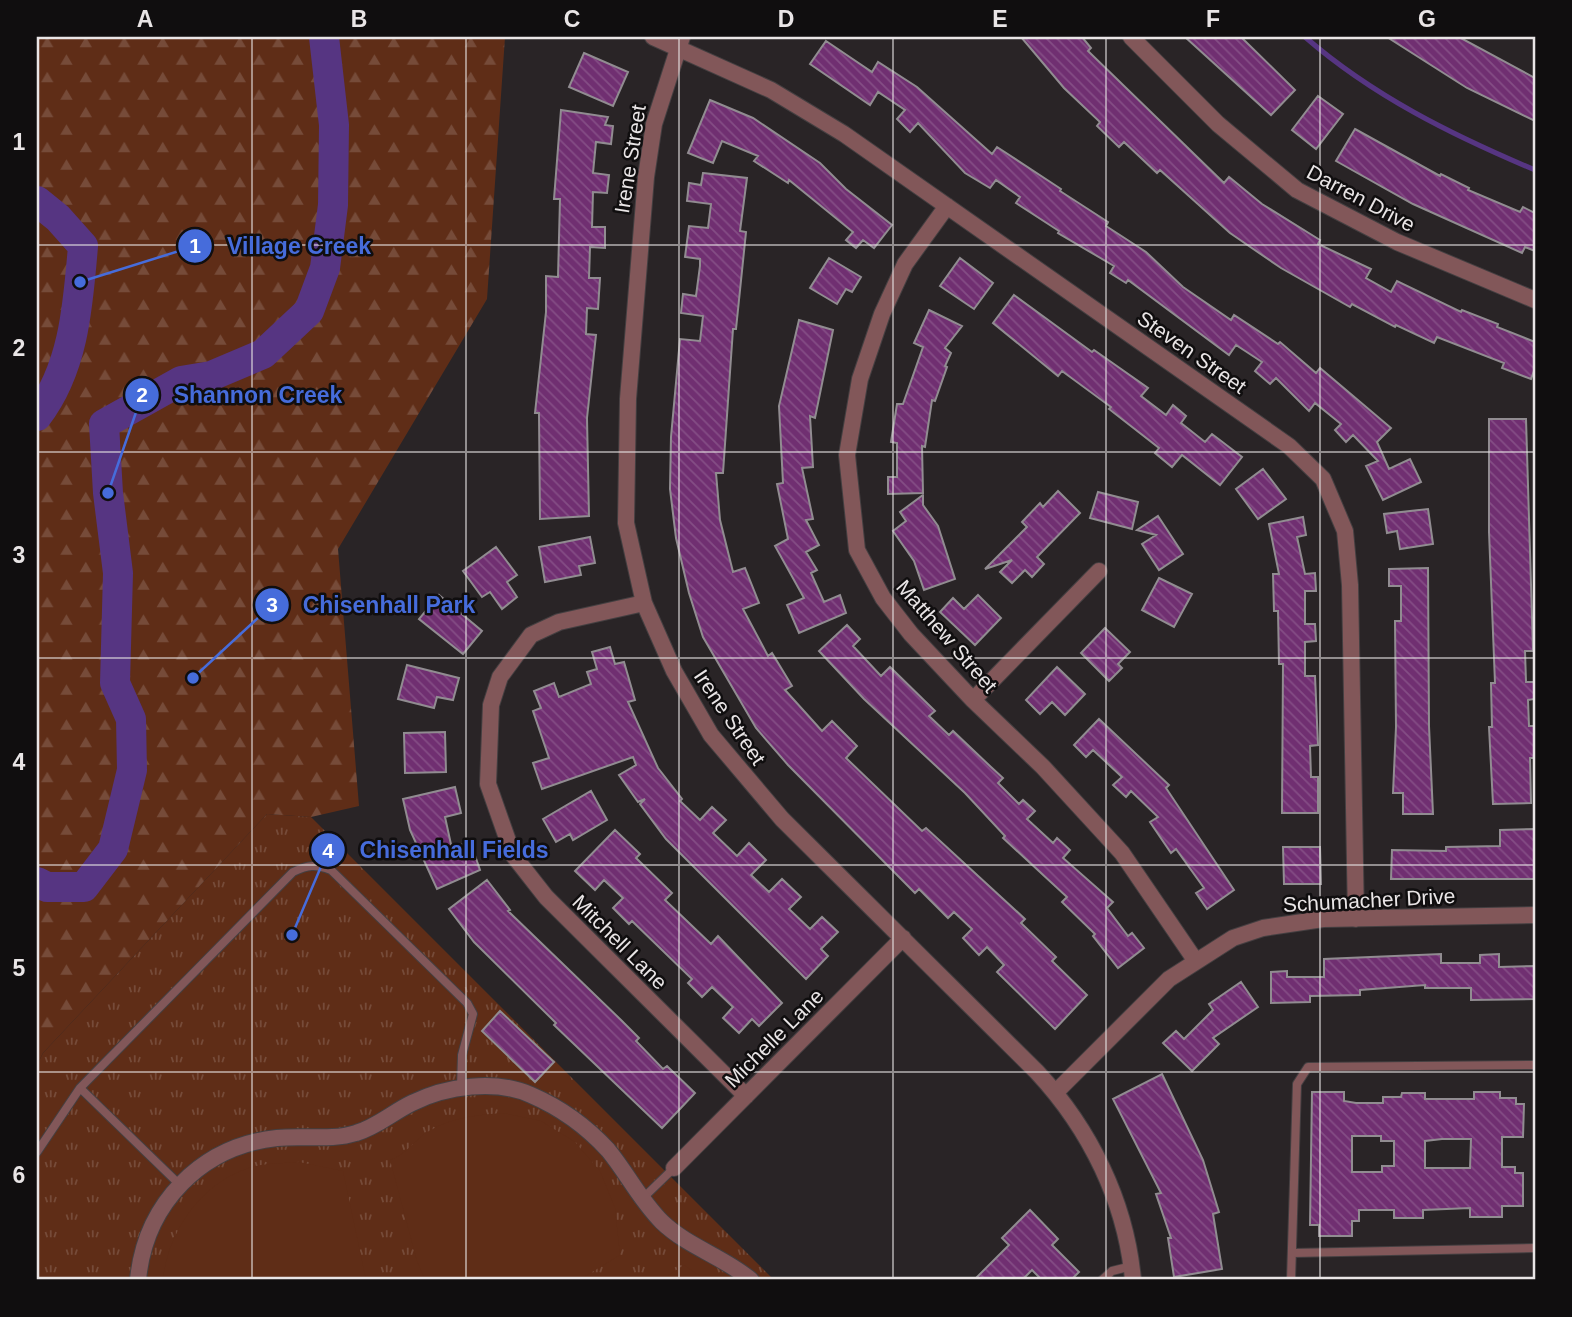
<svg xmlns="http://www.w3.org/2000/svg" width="1572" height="1317" viewBox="0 0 1572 1317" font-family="Helvetica,sans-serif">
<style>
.grass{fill:url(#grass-tufts)}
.forest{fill:url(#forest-firs)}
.pitch{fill:#5f2d17}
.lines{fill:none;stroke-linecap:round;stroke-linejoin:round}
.stream{stroke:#563582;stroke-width:5}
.river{stroke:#563582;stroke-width:30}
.building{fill:url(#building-back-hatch);stroke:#918c91;stroke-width:2;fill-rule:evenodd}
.lane-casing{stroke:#443f41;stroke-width:10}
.street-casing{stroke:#443f41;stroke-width:18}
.lane{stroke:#825759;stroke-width:8}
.street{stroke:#825759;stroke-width:16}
.grid{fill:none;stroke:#e9e5e6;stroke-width:2;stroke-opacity:0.55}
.labels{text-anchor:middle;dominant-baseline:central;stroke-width:5;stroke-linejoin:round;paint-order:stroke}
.street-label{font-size:21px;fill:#e9e5e6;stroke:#100e0f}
.leader{fill:none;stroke:#466cdb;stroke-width:2.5}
.callout-dot{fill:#466cdb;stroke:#100e0f;stroke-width:2.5}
.mark-label{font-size:21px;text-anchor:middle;font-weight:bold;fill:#fff}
.callout-label{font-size:23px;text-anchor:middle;font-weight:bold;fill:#466cdb;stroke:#100e0f;stroke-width:5;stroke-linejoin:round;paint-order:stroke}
.neatline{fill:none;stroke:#e9e5e6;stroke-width:2.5}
.grid-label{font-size:23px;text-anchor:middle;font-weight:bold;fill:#e9e5e6}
</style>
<defs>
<pattern id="grass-tufts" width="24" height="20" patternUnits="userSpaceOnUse" patternTransform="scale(1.75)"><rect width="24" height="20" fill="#5f2d17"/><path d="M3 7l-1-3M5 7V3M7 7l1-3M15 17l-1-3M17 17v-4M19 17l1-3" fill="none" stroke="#764b39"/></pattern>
<pattern id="forest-firs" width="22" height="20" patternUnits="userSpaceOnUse" patternTransform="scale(1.75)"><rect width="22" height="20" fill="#5f2d17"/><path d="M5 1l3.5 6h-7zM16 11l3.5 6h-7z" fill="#764b39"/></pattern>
<pattern id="building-back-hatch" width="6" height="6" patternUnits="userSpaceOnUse" patternTransform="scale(1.75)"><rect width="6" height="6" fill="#702f71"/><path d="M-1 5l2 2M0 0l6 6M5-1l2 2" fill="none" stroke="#844d85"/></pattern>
</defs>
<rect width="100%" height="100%" fill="#292426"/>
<path class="grass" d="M267 814 311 817 774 1280H37V1065L43 1053Z"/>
<path class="forest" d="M37 37H505L487 299 338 549 359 806 311 817 267 814 43 1053 37 1065Z"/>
<path class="pitch" d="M503 1113 541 1121 575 1142 600 1171 615 1208 620 1255 579 1280H425L417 1261 390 1160C406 1155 415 1139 429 1131 453 1117 477 1115 503 1113Z
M299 1162 343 1171 366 1280H163C168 1228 207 1175 261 1165 273 1163 287 1163 299 1162Z
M684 1265 706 1280H661Z"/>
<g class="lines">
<path class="stream" d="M1305 37C1373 96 1452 135 1535 170"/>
<path class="river" d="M37 201 58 218 83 246C78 305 74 368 37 416
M37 882 47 887H84L113 849 132 770 131 719 115 683 118 573 108 493 104 424 181 381 211 376 263 354 309 311 325 268 333 205 334 125 324 37"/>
</g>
<path class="building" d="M1021 37H1082L1091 48 1088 51 1224 183 1229 177 1262 204 1320 240 1318 244 1371 269 1366 278 1391 292 1397 281 1461 312 1462 310 1498 324 1497 327 1535 342V368L1531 379 1502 368 1504 363 1437 337 1434 343 1396 325 1395 327 1352 304 1350 307 1281 268 1230 233 1160 170 1157 173 1124 142 1119 147 1097 126 1100 122 1064 88Z
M1185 37H1241L1295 90 1271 115Z
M1387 37H1459L1535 78V121L1467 88Z
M826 41 872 72 878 62 917 87 992 154 997 147 1061 189 1060 191 1108 222 1106 226 1146 252 1183 287 1231 320 1234 315 1278 344 1280 342 1316 373 1320 368 1391 428 1377 442 1389 469 1410 459 1421 482 1383 500 1366 466 1378 461 1353 435 1346 442 1335 430 1341 424 1315 403 1309 411 1276 378 1270 384 1255 371 1262 362 1236 345 1229 355 1128 280 1126 283 1110 273 1114 266 1058 233 1059 231 1016 203 1020 197 996 180 990 188 965 173 918 123 910 132 897 119 905 110 878 92 870 105 810 64Z
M584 53 628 72 613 106 569 87Z
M1318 96 1343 114 1316 149 1292 130Z
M710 100 753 118 820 163 846 189 892 225 874 248 863 240 856 248 846 240 853 232 789 180 788 183 754 161 758 156 722 141 713 163 688 153Z
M561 110 608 117 605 125 613 126 611 144 596 142 593 173 609 175 607 193 593 192 592 227H605V248L590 247 589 278H600L598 309 587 308 586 334 596 335 587 418 589 516 540 519 539 413H535L546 312V276L558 277 560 199H554Z
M1355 129 1440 176 1441 174 1469 188 1468 190 1520 212 1523 207 1535 213V251L1525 247 1522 253 1413 204 1336 161Z
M703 173 747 178 740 231 746 232 736 329H733L723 473H716L720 520 733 572 745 568 759 603 743 609 768 656 772 653 792 686 785 690 822 731 832 721 857 746 846 758 922 831 926 828 1025 919 1021 923 1056 957 1052 961 1087 995 1055 1029 997 972 1004 965 987 947 979 955 963 938 972 929 954 912 948 918 919 889 915 893 788 765 756 728 703 637 689 593 676 538 670 489 671 437 680 339 700 341 703 316 681 313 683 294 696 296 700 266V259L685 257 689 226 708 228 711 204 687 201 689 183 701 185Z
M829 258 861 277 852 292 846 289 837 304 810 288Z
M960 258 993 283 974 309 940 286Z
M1014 295 1092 352 1094 350 1148 388 1141 396 1166 415 1173 405 1186 416 1181 423 1205 442 1212 434 1242 457 1220 485 1182 455 1172 467 1155 453 1159 448 1109 409 1111 407 1062 371 1058 376 993 323Z
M929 310 962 326 945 348 951 353 945 366 947 367 935 401 932 400 925 447 922 446 923 493 888 494V477H897V443L891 442 897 404H903L923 347 914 343Z
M799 320 833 330 815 418 810 416 813 467 802 468 813 519 806 520 819 545 806 552 817 570 811 573 824 602 840 595 846 613 799 633 787 605 804 598 775 546 788 539 777 484 783 483 779 406Z
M1489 419H1526L1533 651H1525L1526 682H1534V699L1528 700 1529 726H1534L1535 758H1530L1531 803 1493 804 1489 727H1492L1491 683H1495L1489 532Z
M1263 469 1286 499 1258 519 1236 489Z
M1058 491 1080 513 1037 557 1044 564 1032 577 1025 570 1012 583 1000 572 1012 560 985 569 1027 527 1022 522 1040 503 1043 507Z
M1098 492 1138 502 1132 529 1090 518Z
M923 495V505L938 526 955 579 924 590 914 561 893 531 906 521 900 512Z
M1428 509 1433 544 1400 549 1397 531 1387 533 1384 514Z
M1158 516 1183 554 1159 570 1142 544 1156 535 1137 530Z
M1303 517 1306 535 1297 537 1305 574 1315 573 1316 591H1305V624H1315L1316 641 1305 642V676H1315L1318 745 1310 746 1311 777H1318V813H1282L1283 664H1279L1278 611H1274L1273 574H1279L1269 524Z
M590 537 595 563 579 566 581 575 545 582 539 547Z
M496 547 517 575 507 582 517 597 502 609 490 592 482 597 463 571Z
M1428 568 1429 726 1433 814H1403V793H1393L1396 727 1395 621H1401V586H1389V569Z
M1159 578 1192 594 1174 627 1142 610Z
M439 595 482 631 463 654 419 619Z
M978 595 1001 618 975 645 940 612 953 598 964 609Z
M847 625 860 639 853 646 881 676 890 667 935 711 929 716 949 735 953 731 991 767 1003 778 998 783 1019 804 1023 800 1035 811 1027 819 1053 843 1057 838 1070 850 1063 858 1113 902 1107 908 1128 936 1132 933 1144 948 1118 968 1093 936 1095 934 1062 902 1067 897 1003 838 1005 836 965 793 864 699 819 651Z
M1105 628 1130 652 1118 664 1122 668 1109 681 1081 653Z
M610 647 615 664 624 662 635 700 628 702 658 768 682 799 680 801 700 820 712 807 726 820 713 833 737 856 749 843 766 860 751 875 769 892 782 879 801 897 789 909 810 929 822 917 838 932 821 949 828 956 806 979 666 839 640 804 645 799 638 802 619 775 636 765 633 757 542 789 533 763 549 758 533 711 541 708 534 691 554 683 559 697 591 684 587 672 597 669 592 652Z
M407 665 459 678 453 700 437 697 434 708 398 699Z
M1057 667 1085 694 1065 715 1052 702 1040 714 1026 700Z
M1099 719 1169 785 1166 788 1234 890 1207 909 1196 893 1204 888 1176 849 1171 853 1150 822 1158 817 1131 791 1126 797 1113 785 1122 777 1093 750 1086 757 1074 745Z
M445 732 446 772 405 773 404 733Z
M455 787 461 813 445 817 452 849 470 841 480 870 437 889 410 830 403 799Z
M591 791 607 820 573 840 570 834 556 842 543 819Z
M1535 829V879H1391L1392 850 1446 851V847L1500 846V830Z
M615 830 640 854 636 858 672 893 665 900 711 944 718 936 782 1003 759 1026 752 1019 739 1033 723 1018 733 1007 712 987 702 997 688 983 692 979 632 921 629 924 613 908 623 898 604 880 595 890 575 871Z
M1283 847H1320L1321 884H1284Z
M487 880 510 910 508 911 621 1020 639 1038 636 1041 663 1069 667 1066 695 1093 662 1128 554 1025 556 1023 474 942 449 909Z
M1441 954V963H1480V955L1499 954V967L1535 966V999L1471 1000V988H1425V985L1360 990V995L1310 996V1002L1271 1003V972L1287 971V977H1324V959Z
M1241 982 1258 1007 1213 1038 1219 1044 1192 1071 1163 1043 1176 1031 1184 1039 1213 1010 1209 1004Z
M500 1011 554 1062 535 1082 482 1031Z
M1162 1074 1203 1160 1219 1212 1213 1214 1222 1269 1174 1277 1168 1238H1171L1156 1194 1161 1193 1113 1099Z
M1312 1092H1344V1101L1356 1103H1383V1097H1401L1402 1093H1425V1099H1474V1092H1500V1098H1516V1104H1524L1523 1137H1502V1167H1515V1173H1523V1206H1502V1217H1470V1208L1423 1210V1218H1394V1210H1359V1221H1352V1236H1319V1225H1310ZM1352 1136H1381V1141H1394V1166H1382V1172H1352ZM1442 1139H1471L1470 1168H1425V1141Z
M1030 1210 1058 1239 1052 1245 1079 1272 1071 1280H1042L1032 1270 1022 1280H974L1009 1245 1002 1238Z"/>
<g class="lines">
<g class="lane-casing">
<path id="lane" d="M80 1088 179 1184
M37 1152 80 1088 293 872C308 865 315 864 331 870L467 1003 473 1014 462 1055 461 1087
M641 1200 674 1168
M1292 1253 1535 1248
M1102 1280 1112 1271 1132 1266
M1291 1280 1297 1084 1308 1067 1535 1065"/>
</g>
<g class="street-casing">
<path id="street" d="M653 37 771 90 844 134 1289 446 1323 479 1345 531 1350 585 1356 919
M682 37 654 124 646 177 628 399 626 523 644 603 674 671 711 735 782 819 1037 1072C1090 1129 1126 1202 1133 1280
M1131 37 1218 124 1297 190 1397 242 1535 300
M947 206 905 264 882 314 860 379 847 455 857 550 883 598 911 634 973 700 1043 767 1122 853 1195 960
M644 603 559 622 531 635 500 677 491 705 488 784 513 855 546 897 746 1096
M973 700 1099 571
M1056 1092 1169 979 1233 938 1263 928 1323 919 1535 915
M674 1168 903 938
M138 1280C145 1204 201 1146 277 1138 304 1135 331 1141 356 1133 377 1127 393 1112 412 1103 446 1086 496 1079 531 1095 561 1108 586 1126 608 1150 627 1173 640 1200 662 1222 688 1247 724 1257 751 1280"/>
</g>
<use href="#lane" class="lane"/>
<use href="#street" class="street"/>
</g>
<path class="grid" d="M252 37V1280M466 37V1280M679 37V1280M893 37V1280M1106 37V1280M1320 37V1280M37 245H1535M37 452H1535M37 658H1535M37 865H1535M37 1072H1535"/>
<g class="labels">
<g class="street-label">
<text transform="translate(630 159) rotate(-81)">Irene Street</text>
<text transform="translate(1361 198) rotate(28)">Darren Drive</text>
<text transform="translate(1192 352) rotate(35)">Steven Street</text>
<text transform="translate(947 636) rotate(49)">Matthew Street</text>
<text transform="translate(730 717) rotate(56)">Irene Street</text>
<text transform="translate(1369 900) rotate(-3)">Schumacher Drive</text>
<text transform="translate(620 942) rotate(45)">Mitchell Lane</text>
<text transform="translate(774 1038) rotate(-45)">Michelle Lane</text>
</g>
</g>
<path class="leader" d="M80 282L195 246M108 493L142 395M193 678L272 605M292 935L328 850"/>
<g class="callout-dot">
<circle cx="80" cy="282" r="7"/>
<circle cx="108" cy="493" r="7"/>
<circle cx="193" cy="678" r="7"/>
<circle cx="292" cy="935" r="7"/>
<circle cx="195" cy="246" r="18"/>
<circle cx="142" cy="395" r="18"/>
<circle cx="272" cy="605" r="18"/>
<circle cx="328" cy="850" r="18"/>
</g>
<g class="mark-label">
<text x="195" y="253">1</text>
<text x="142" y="402">2</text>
<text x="272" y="612">3</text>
<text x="328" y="858">4</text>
</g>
<g class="callout-label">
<text x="299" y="254">Village Creek</text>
<text x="258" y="403">Shannon Creek</text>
<text x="389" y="613">Chisenhall Park</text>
<text x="454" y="858">Chisenhall Fields</text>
</g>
<rect width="1572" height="1317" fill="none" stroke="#100e0f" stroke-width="77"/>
<rect x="38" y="38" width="1496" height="1240" class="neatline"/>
<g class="grid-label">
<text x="145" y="27">A</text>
<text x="359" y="27">B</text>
<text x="572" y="27">C</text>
<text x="786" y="27">D</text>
<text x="1000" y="27">E</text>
<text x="1213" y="27">F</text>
<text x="1427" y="27">G</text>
<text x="19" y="150">1</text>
<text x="19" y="356">2</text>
<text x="19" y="563">3</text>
<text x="19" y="770">4</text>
<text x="19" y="976">5</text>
<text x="19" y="1183">6</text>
</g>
</svg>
